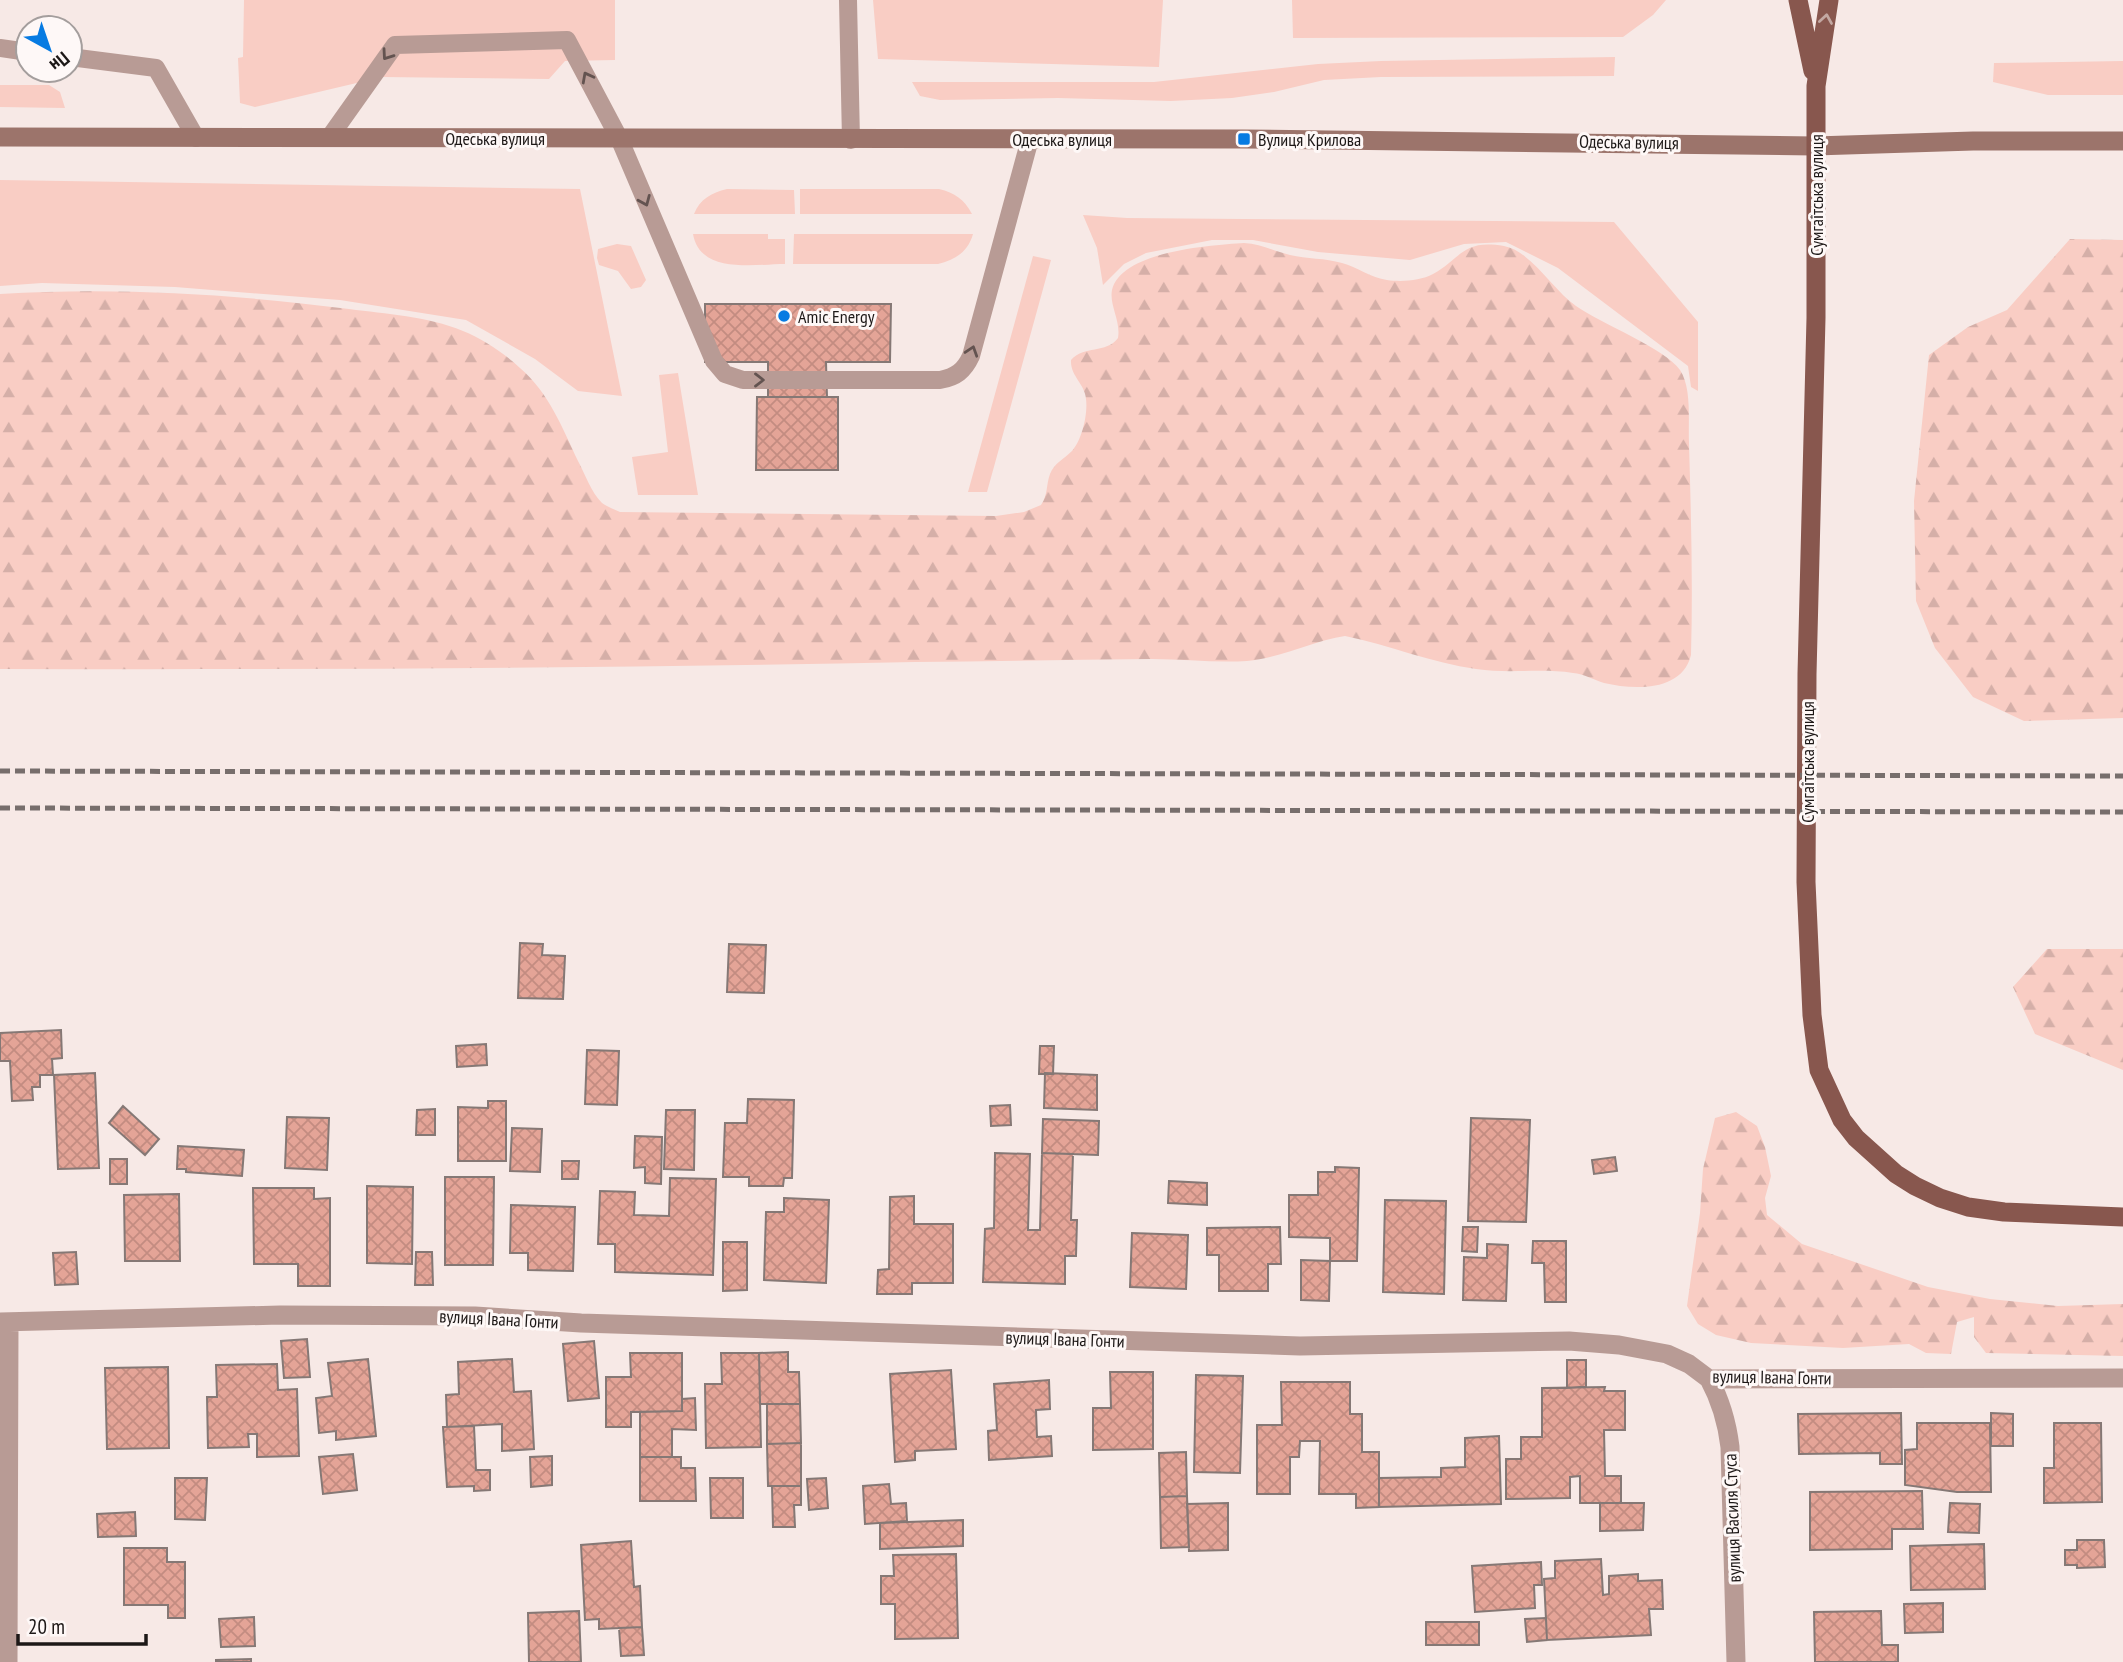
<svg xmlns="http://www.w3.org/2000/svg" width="2123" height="1662" viewBox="0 0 2123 1662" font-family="'PT Sans Narrow',sans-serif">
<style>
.green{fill:#f9cdc4}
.forest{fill:url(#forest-firs)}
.building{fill:url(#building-cross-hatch);stroke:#857875;stroke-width:2}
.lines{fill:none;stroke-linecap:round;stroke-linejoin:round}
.service{stroke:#b89b95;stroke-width:18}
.minor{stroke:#b89b95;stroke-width:19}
.secondary{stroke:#9c746b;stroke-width:19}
.primary{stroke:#88574e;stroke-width:19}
.rail{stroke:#776e6c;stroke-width:5;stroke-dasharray:10 5;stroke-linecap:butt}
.oneway{stroke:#c3a8a2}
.oneway2{stroke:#635350}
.poi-dot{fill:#077be2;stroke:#fef8f7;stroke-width:2.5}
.labels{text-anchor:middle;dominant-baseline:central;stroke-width:6;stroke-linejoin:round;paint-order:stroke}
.street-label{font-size:18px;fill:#1d1817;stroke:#fef8f7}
.poi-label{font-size:18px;fill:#1d1817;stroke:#fef8f7;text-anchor:start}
</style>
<defs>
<pattern id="forest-firs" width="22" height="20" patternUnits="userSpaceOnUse" patternTransform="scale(1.75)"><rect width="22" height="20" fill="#f9cdc4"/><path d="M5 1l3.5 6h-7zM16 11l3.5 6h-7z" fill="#d5afa8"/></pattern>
<pattern id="building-cross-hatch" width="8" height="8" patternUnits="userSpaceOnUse" patternTransform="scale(1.75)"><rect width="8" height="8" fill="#e4a497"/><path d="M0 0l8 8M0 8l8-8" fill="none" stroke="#c38c81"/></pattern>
</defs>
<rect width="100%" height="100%" fill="#f7e9e6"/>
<path class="green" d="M244 0H615V60L565 61 549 79 382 77 255 107 240 103 238 58 243 57Z
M873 0H1163L1159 67 878 59Z
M1292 0H1666L1653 15 1623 37 1293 38Z
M1615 57 1614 76 1381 77 1324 80 1274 92 1232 98 1171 101 1058 98 940 100 920 96 912 82H1154L1318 64 1381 61Z
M2123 61V95H2048L1993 82 1994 63Z
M0 85H49L60 92 65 108 0 107Z
M0 180 580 189 622 396 578 391 535 359 466 320 340 300 175 287 42 283 0 286Z
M727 189 794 190 795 214H694C700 199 711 193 727 189Z
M800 189H939C955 193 964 199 972 214H800Z
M1083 215 1127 218 1614 222 1698 322V391L1691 387 1688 366 1558 268 1506 242 1464 244 1410 260 1318 252 1253 240H1212L1146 253 1124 264 1103 285 1097 248Z
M693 234H768V239H785V264C756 264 700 275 693 234Z
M794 234H973C968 252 955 260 938 264H793Z
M617 244 631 246 646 280 641 287 631 289 618 271 599 265 597 258 598 249Z
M1033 256 1051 260 987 492H968Z
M678 373 698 495H638L632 457 668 452 659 375Z"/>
<path class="forest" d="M2070 239 2123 240V718L2024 721 1973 697 1935 648 1916 601 1914 501 1929 355 1968 327 2007 310Z
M1244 243C1261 244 1274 251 1290 255 1307 259 1325 258 1342 263 1357 267 1371 278 1387 280 1401 282 1420 281 1433 274 1462 258 1462 239 1504 246 1531 251 1553 290 1576 306 1600 323 1666 349 1680 370 1692 388 1688 421 1689 443 1691 513 1693 584 1691 655 1682 692 1634 690 1604 683 1594 680 1584 674 1573 673 1541 668 1509 674 1476 669 1432 663 1389 645 1345 636 1312 641 1281 658 1247 661 1216 663 1184 659 1152 659 1073 660 994 661 915 662 610 668 305 670 0 669V294C116 287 233 294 349 309 386 314 427 316 463 331 483 339 504 353 520 368 549 393 562 427 578 461 585 474 591 492 602 503 607 507 614 509 620 512L996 516 1024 512 1041 505C1048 495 1046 485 1050 474 1054 463 1064 459 1072 451 1082 440 1088 414 1086 399 1085 384 1070 376 1071 360 1084 345 1106 354 1118 338 1121 321 1109 305 1112 290 1121 251 1212 245 1244 243Z
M2047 949H2123V1070L2035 1034 2013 987Z
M1736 1112 1757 1126 1765 1147 1771 1176 1765 1198 1767 1215 1802 1244 1928 1287 1990 1299 2058 1306 2123 1304V1356L1986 1353 1974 1337V1317L1957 1322 1951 1354 1926 1353 1909 1344 1843 1348 1751 1343 1716 1335 1698 1324 1687 1306 1700 1213 1703 1169 1715 1118Z"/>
<path class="building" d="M705 304H891L890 362H826L827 397H768V362H705Z
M757 397H838V470H756Z
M520 943 543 944 542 955 565 956 563 999 518 998Z
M729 944 766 945 764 993 727 992Z
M61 1030 62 1058 52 1059 53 1075H40V1087H32L33 1100 12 1101 10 1061H0V1033Z
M486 1044 487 1065 457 1067 456 1046Z
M1040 1046H1054L1053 1074H1039Z
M587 1050 619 1051 617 1105 585 1104Z
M95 1073 99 1168 58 1169 54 1075Z
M1045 1073 1097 1075V1110L1044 1108Z
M748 1099 794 1100 792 1178H784L783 1186H749V1177H723L725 1123H747Z
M488 1101H506V1161H458V1107L488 1108Z
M1010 1105 1011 1125 991 1126 990 1106Z
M123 1106 159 1139 145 1155 109 1123Z
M435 1109V1135H416L417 1110Z
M666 1110H695L694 1170 664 1169Z
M287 1117 329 1118 327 1170 285 1168Z
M1471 1118 1530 1120 1526 1222 1468 1221Z
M1043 1119 1099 1121 1098 1155 1042 1153Z
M512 1128 542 1129 540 1172 510 1171Z
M635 1136 662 1137 661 1184 645 1183V1167L634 1168Z
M178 1146 244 1150 242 1176 186 1172V1169H177Z
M995 1153 1030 1154 1028 1230H1040L1042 1153 1073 1154 1071 1220H1077L1076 1256H1065V1284L983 1282 985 1229 994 1228Z
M1615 1157 1617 1171 1594 1174 1592 1160Z
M110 1159H127V1184H110Z
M562 1161H579L578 1179H562Z
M1335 1167 1359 1168 1357 1261H1330V1238L1289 1237V1195H1318V1172H1335Z
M445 1177H494L493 1265H445Z
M670 1178 716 1179 713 1275 615 1272V1244H598L600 1191 635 1192 634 1215 669 1216Z
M1169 1181 1207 1183V1205L1168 1203Z
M367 1186 413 1187 412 1264 367 1263Z
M253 1188H314V1199L330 1198V1286H298V1264H254Z
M179 1194 180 1261H125L124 1195Z
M914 1196V1224H953V1283H912V1294H877L878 1270 889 1269 890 1197Z
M784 1198 829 1200 826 1283 764 1280 766 1212H784Z
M1385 1200 1446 1201 1444 1294 1383 1292Z
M511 1205 575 1207 573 1271 528 1270V1253H510Z
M1280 1227 1281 1264H1268V1291H1219V1255H1207V1228Z
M1463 1227H1478L1477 1252 1462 1251Z
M1132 1233 1188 1235 1186 1289 1130 1287Z
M1533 1241H1566V1302H1545L1544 1263H1532Z
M723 1242H747V1290L723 1291Z
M1487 1244 1508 1245 1506 1301 1463 1300 1464 1257 1487 1258Z
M76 1252 78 1284 55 1285 53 1253Z
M416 1252H432L433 1285H415Z
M1301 1260 1330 1261 1329 1301 1301 1300Z
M307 1339 310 1377 284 1378 281 1341Z
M594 1341 599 1398 568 1401 563 1344Z
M788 1352V1372H799L800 1404H760L759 1353Z
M630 1353H682V1411L631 1412V1427H606V1377H631Z
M721 1353H759L761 1447 706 1448 705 1384H722Z
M368 1359 376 1436 336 1440V1431L319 1433 316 1398 332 1396 328 1363Z
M512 1359 514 1392 531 1391 534 1449 502 1451V1424L447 1427 446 1395 459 1394 458 1362Z
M1567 1360H1586V1387L1567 1388Z
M277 1364 278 1390 297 1389 299 1456 257 1457V1434H248L249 1447 208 1448 207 1397H217L216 1365Z
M168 1367 169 1448 107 1449 105 1368Z
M951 1370 956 1449 915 1451V1460L895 1462 890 1374Z
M1110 1372H1153V1449L1093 1450V1408H1111Z
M1196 1375 1243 1376 1240 1473 1194 1472Z
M1049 1380 1050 1409 1036 1410 1037 1437 1051 1436 1052 1456 989 1460 988 1431 997 1430 994 1384Z
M1281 1382H1350V1414H1362V1452H1379V1507L1356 1508V1494H1319L1320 1441H1300L1299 1457H1290V1494H1257V1425H1282Z
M1605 1387 1604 1391H1625V1430H1604L1605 1476H1621V1503H1580V1476L1570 1477V1498L1506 1499V1459H1521V1437H1542V1388Z
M695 1398 696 1430 672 1429V1457H640V1412L682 1411V1399Z
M767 1404H800L801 1443 767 1444Z
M1901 1413 1902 1464H1880V1453L1799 1454 1798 1414Z
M1991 1413 2013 1414V1446H1991Z
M1917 1423H1990L1991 1492H1957L1905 1485V1450L1917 1449Z
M2054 1423H2101L2102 1502 2044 1503V1468H2054Z
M474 1426 476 1470H490V1490L474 1491V1486L447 1487 443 1427Z
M1499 1436 1501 1504 1379 1507V1478L1441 1477V1468L1465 1467V1438Z
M801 1443V1486H768L767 1444Z
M1186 1452 1187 1496 1160 1497 1159 1453Z
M353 1454 357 1490 323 1494 319 1457Z
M552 1456V1485L531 1487 530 1457Z
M640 1457H681V1468H695L696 1501H640Z
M175 1478H207L205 1520 175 1519Z
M710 1478H743V1518H711Z
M826 1478 828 1508 809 1510 807 1479Z
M889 1484 891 1504 906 1503 907 1521 865 1524 863 1486Z
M772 1486H801V1505H794L795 1527H773Z
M1922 1491 1923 1529H1892V1549L1810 1550V1492Z
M1187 1496 1189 1547 1161 1548 1160 1497Z
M1228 1503V1550L1189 1551 1187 1504Z
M1600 1503H1644L1643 1530 1600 1531Z
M1950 1503 1980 1504 1979 1533 1948 1532Z
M135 1512 136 1536 98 1537 97 1514Z
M963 1520V1546L880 1549V1523Z
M2077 1540H2104L2105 1567 2077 1568V1565H2065V1550H2077Z
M631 1541 634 1587 640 1586 642 1627 599 1629V1619L585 1620 581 1545Z
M1984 1544 1985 1589 1911 1590 1910 1546Z
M124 1548H167V1562H185V1618H168V1605H124Z
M956 1554 958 1638 895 1639V1604H881V1576H894L893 1555Z
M1601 1559 1603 1595 1609 1594V1576L1638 1574V1581L1662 1580 1663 1609H1649L1651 1635 1547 1640 1544 1579 1555 1578V1561Z
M1541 1562 1542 1585H1534L1535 1608 1475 1612 1472 1566Z
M1943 1603V1632L1905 1633 1904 1604Z
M579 1611 581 1662H529L528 1613Z
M1881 1611 1882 1645H1898V1662H1815L1814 1612Z
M254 1617 255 1646 221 1647 219 1619Z
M1546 1618 1547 1640 1527 1642 1525 1619Z
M1426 1622H1479V1645H1426Z
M642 1627 644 1655 621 1656 619 1628Z
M251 1659V1662H216V1660Z"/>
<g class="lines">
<path class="service" d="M848 0 851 140
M0 48 28 52
M70 57 156 68 196 138
M329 138 395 45 567 40 619 138 714 361 725 374 743 380H940C956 377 964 371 971 356L1030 139"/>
<path class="minor" d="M0 1322 280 1315 475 1316 581 1323 1300 1346 1569 1341 1619 1345 1667 1354 1689 1364 1709 1379 2123 1378
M1709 1379C1721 1401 1727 1422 1730 1447L1736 1662
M8 1662 9 1322"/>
<path class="secondary" d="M0 137 1244 139 1815 146 1973 141H2123"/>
<path class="primary" d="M1798 0 1813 71
M1829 0 1816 86V318L1807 674 1806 882 1812 1015 1819 1070 1842 1120 1856 1138 1896 1174 1915 1186 1940 1198 1968 1207 2004 1212 2123 1217"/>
<path class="rail" d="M0 771 2123 776
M0 808 2123 812"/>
</g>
<defs><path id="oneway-chevron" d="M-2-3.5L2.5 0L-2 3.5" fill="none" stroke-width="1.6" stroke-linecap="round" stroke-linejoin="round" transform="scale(1.75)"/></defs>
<use class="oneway" href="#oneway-chevron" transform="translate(1826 19) rotate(-81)"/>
<g class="oneway2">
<use href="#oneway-chevron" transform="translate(387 55) rotate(125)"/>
<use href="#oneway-chevron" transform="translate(587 77) rotate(-118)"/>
<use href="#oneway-chevron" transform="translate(645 201) rotate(67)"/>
<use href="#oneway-chevron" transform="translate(972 351) rotate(-72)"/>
<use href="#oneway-chevron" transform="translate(759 380)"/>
</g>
<g class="poi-dot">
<rect x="1237" y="132" width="14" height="14" rx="3.5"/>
<circle cx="784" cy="316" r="7"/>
</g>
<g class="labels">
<g class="street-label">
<text x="495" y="138">Одеська вулиця</text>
<text x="1062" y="139">Одеська вулиця</text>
<text transform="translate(1629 142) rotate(1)">Одеська вулиця</text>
<text transform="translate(1816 195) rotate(-90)">Сумгаїтська вулиця</text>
<text transform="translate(1807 762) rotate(-90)">Сумгаїтська вулиця</text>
<text transform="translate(499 1319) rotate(3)">вулиця Івана Гонти</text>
<text transform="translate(1065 1339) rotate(2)">вулиця Івана Гонти</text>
<text transform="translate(1772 1377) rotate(1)">вулиця Івана Гонти</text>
<text transform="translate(1732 1518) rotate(-92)">вулиця Василя Стуса</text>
</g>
<g class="poi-label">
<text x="1258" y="139">Вулиця Крилова</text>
<text x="798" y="316">Amic Energy</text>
</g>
</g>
<g transform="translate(49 49) rotate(140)"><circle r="33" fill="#fef8f7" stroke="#a49e9d" stroke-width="2"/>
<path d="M0-5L12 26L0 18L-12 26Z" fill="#077be2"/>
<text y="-10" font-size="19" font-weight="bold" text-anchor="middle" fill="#1d1817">Пн</text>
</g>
<path d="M18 1634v10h128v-10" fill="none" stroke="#1d1817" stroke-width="3.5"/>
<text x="28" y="1634" font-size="21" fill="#1d1817" stroke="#fef8f7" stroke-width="5" paint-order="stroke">20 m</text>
</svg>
